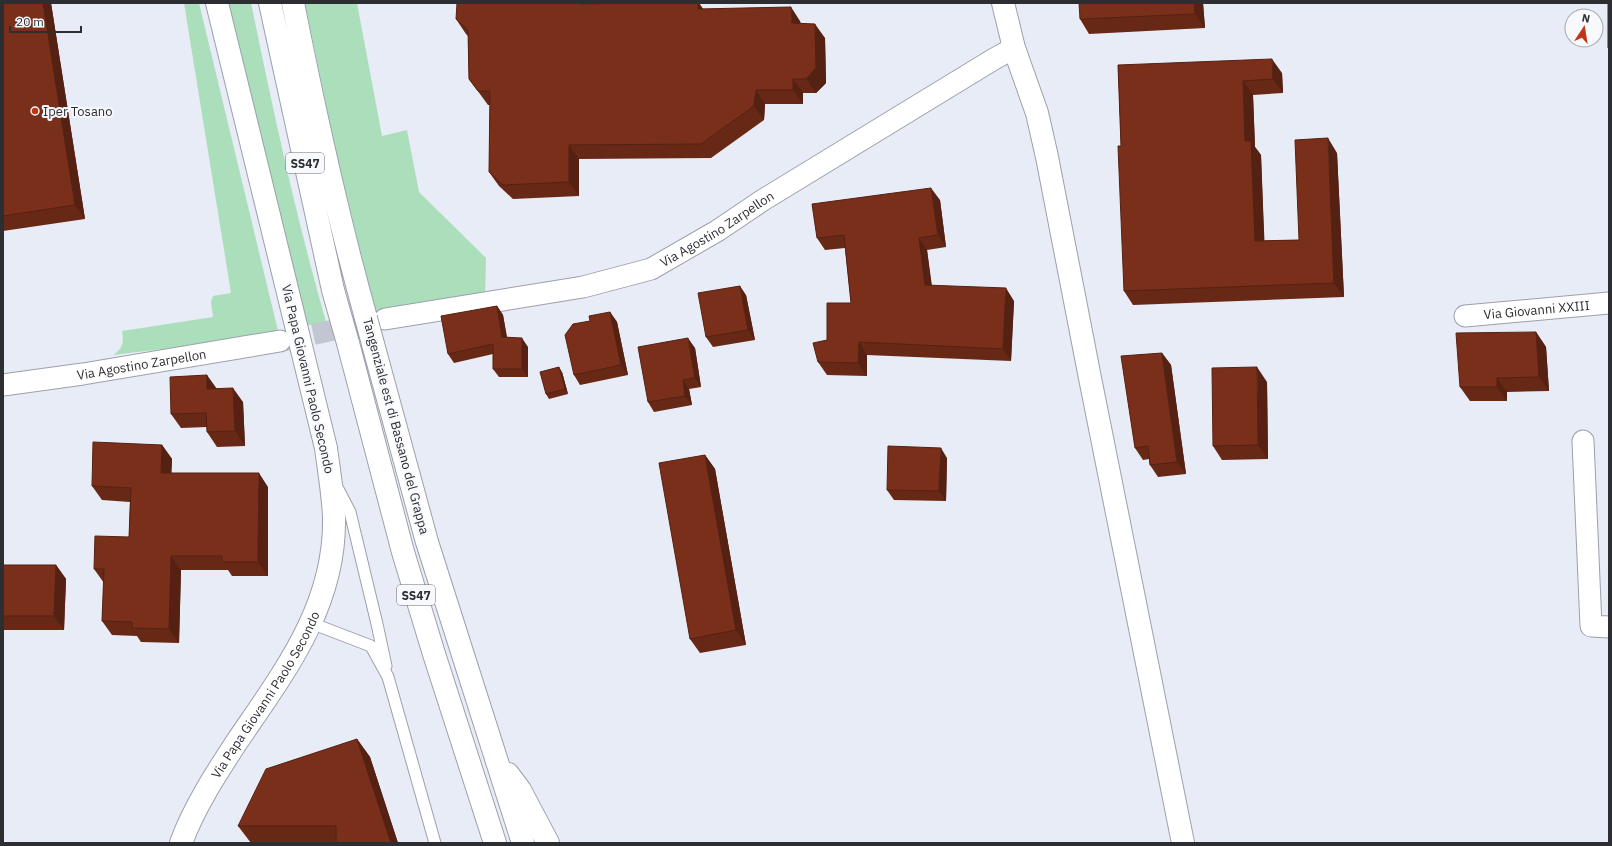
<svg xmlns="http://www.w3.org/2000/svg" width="1612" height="846" viewBox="0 0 1612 846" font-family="'IBM Plex Sans',sans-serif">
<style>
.green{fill:#abdfbb}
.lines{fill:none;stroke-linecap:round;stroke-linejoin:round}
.street-tunnel{stroke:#c2c6d0;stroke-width:21;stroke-dasharray:21 10;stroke-linecap:butt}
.lane-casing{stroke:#9ba0aa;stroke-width:13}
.street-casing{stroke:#9ba0aa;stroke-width:23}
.secondary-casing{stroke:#9ba0aa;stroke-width:24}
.primary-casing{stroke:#9ba0aa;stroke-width:24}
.highway-casing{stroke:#9ba0aa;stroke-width:24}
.lane{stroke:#fff;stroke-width:11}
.street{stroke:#fff;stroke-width:21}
.secondary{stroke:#fff;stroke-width:22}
.primary{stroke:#fff;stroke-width:22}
.highway{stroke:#fff;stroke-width:22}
.highway-bridge-casing{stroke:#9ba0aa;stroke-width:24;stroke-linecap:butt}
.highway-bridge{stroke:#fff;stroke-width:22}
.wall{fill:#682816}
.shaded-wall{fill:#552112}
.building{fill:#792f1a;stroke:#552112}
.poi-dot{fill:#c03614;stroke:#f7f9fd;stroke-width:1.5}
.labels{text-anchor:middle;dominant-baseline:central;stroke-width:4;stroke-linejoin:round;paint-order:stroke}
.shield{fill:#f7f9fd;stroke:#696b6f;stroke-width:1}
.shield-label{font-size:12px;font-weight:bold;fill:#2c2e32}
.poi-label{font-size:13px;fill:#2c2e32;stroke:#f7f9fd;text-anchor:start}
.street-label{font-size:13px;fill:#2c2e32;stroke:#f7f9fd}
</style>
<rect width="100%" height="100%" fill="#e7ecf7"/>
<path class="green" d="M184 3H199L279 335 113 355C123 348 124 343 122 331L213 317 211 302 213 296 231 293Z
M227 3H251C273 110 296 217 326 322L304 326Z
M305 3H357L382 136 407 130 419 192 486 258 485 299 376 314 336 153Z"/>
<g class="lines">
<path class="street-tunnel" d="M283 341 385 319"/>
<g class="lane-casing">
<path id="lane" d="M338 489 350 512 377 624 386 666
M311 623 371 646 388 677 435 843"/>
</g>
<g class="street-casing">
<g id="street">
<path id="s1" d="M1465 316 1609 303"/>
<path id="s2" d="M385 319 583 287 651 269 717 231 763 200 994 59 1014 48"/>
<path id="s3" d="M3 385 83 374 280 341"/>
<path d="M1583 441 1591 626 1609 627"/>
</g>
</g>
<g class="secondary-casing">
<path id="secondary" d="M1003 3 1014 48 1037 113 1047 157 1090 378 1183 843"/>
</g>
<g class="primary-casing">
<g id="primary">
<path id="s4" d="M181 843C194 807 217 772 238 740 285 671 336 605 334 517 333 494 329 471 326 448L217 3"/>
</g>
</g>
<g class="highway-casing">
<path id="highway" d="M270 3 333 290 342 322
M293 3C314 109 337 214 366 318
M348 343 403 552 434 654 495 843
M373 344 427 542 523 843
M508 774 520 790 548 843"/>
</g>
<use href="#lane" class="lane"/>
<use href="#street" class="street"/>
<use href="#secondary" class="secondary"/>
<use href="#primary" class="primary"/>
<use href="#highway" class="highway"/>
<g class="highway-bridge-casing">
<path id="highway-bridge" d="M366 318 373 344
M342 322 348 343"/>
</g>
<use href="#highway-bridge" class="highway-bridge"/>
</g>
<path class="wall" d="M3 3H51L85 219 3 231Z
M591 3V4L620 3H699L703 9 800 21 801 24 825 38 826 83 816 93H803V104H765L764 120 711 158 579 159V196L513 199 499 186 489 172 490 105H488L469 79 468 36 466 34 456 19Z
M1203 3 1205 28 1089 34 1080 19Z
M1118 65 1282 73 1283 93 1253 95 1255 147 1261 155 1264 241 1299 240 1337 153 1344 297 1133 305 1124 291 1121 146Z
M940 200 946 247 927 250 932 286 1014 301 1011 361 867 355V376L827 375 818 362 827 340 851 303 845 248 825 250 817 238Z
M746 295 755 340 713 347 706 337Z
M497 306 503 315 507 337 528 347V377H499L493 369V354L454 363 448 354Z
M610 312 617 322 628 375 580 385 574 375 590 321Z
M1536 332 1546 347 1549 391 1507 392V401H1470L1460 387Z
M695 348 701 387 689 389 692 405 654 412 648 402Z
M1162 353 1171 365 1186 474 1158 477 1150 465 1149 459 1143 460 1135 448Z
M562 372 568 394 549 399 546 394Z
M1267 382 1268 459 1222 460 1213 446Z
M217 389 243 402 245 446 217 447 207 432V427L181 428 171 414Z
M162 445 172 459 171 473 268 487V576H232L228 570H181L179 643 141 642 137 636 112 635 102 621 104 583 94 569 129 537 130 502 102 500 92 486Z
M705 455 715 469 746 645 700 653 690 639Z
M947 458 946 501 894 500 887 490Z
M3 565H56L66 579 64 630H3Z
M357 739 370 757 398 843H251L238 826Z"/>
<path class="shaded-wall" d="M43 3H51L85 219 75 205Z
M581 3H591V18L581 4Z
M698 3H699L707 15 698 9Z
M1194 3H1203L1205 28 1195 14Z
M791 7 800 21 802 37 792 23Z
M815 24 825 38 826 83 816 93 806 79Z
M1272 59 1282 73 1283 93 1273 79Z
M793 79 803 93V104L793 90Z
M1243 81 1253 95 1255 147 1261 155 1265 255 1255 241 1245 141Z
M756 90 765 104 764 120 754 106Z
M1328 138 1337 153 1344 297 1334 283Z
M569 145 579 159V196L569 182Z
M931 188 940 200 946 247 938 235Z
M919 238 927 250 933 298 925 285Z
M740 286 746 295 755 340 748 330Z
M1006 288 1014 301 1011 361 1003 349Z
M497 306 503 315 508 345 502 337Z
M610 312 617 322 628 375 621 365Z
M1536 332 1546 347 1549 391 1539 377Z
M522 338 528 347V377L522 369Z
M688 338 695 348 701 387 695 378Z
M859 342 867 355V376L858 363Z
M1162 353 1171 365 1186 474 1177 462Z
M559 367 562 372 568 394 565 389Z
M1257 367 1267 382 1268 459 1258 445Z
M207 375 217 389H207Z
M1497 378 1507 392V401L1497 387Z
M683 380 689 389 692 405 685 396Z
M233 388 243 402 245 446 235 431Z
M162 445 172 459 171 487 161 473Z
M941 448 947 458 946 501 939 491Z
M705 455 715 469 746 645 736 630Z
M259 473 268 487V576L258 562Z
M171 556 181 570 179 643 169 629Z
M56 565 66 579 64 630 54 616Z
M357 739 370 757 398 843H391Z"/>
<path class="building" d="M3 3H43L75 205 3 216Z
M457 3H581V4L620 3H698V9L791 7 792 23 815 24 816 68 806 79H793V90H756L754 106 701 144 569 145V182L503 185 489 172 490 91H478L469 79 468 30 456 19Z
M1079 3H1194L1195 14 1080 19Z
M1608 3H1609V48H1608Z
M1272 59 1273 79 1243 81 1245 141H1251L1255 241 1299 240 1295 140 1328 138 1334 283 1124 291 1118 146H1121L1118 65Z
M931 188 938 235 919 238 925 285 1006 288 1003 349 859 342 858 363 818 362 813 343 827 340V303H851L844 235 817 238 812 204Z
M740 286 748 330 706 337 698 293Z
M497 306 502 337 522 338V369H493V344L448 354 441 316Z
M610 312 621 365 574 375 565 335 573 324 590 321 589 316Z
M1536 332 1539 377 1497 378V387H1460L1456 333Z
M688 338 695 378 683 380 685 396 648 402 638 347Z
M1162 353 1177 462 1150 465 1148 446 1135 448 1121 356Z
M559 367 565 389 546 394 540 372Z
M1257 367 1258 445 1213 446 1212 368Z
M207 375V389L233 388 235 431 207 432 206 413 171 414 170 377Z
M93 442 162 445 161 473H259L258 562H222V556H171L169 629 132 628V622L102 621 104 569H94L95 536 129 537 131 488 92 486Z
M888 446 941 448 939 491 887 490Z
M705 455 736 630 690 639 659 463Z
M3 565H56L54 616H3Z
M357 739 391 843H336V826H238L266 769Z"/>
<circle class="poi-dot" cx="35" cy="111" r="4"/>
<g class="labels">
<g class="shield">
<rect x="286" y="153" width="38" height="20" rx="3"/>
<rect x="397" y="585" width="38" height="20" rx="3"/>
</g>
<g class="shield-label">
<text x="305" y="163">SS47</text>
<text x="416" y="595">SS47</text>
</g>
<g class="poi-label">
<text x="43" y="111">Iper Tosano</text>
</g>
<g class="street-label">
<text stroke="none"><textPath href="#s2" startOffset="348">Via Agostino Zarpellon</textPath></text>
<text stroke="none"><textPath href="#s1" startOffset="72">Via Giovanni XXIII</textPath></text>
<text stroke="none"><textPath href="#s3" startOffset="140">Via Agostino Zarpellon</textPath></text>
<text transform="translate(308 379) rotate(77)">Via Papa Giovanni Paolo Secondo</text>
<text transform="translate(396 426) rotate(75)">Tangenziale est di Bassano del Grappa</text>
<text stroke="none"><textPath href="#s4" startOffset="171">Via Papa Giovanni Paolo Secondo</textPath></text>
</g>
</g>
<rect width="1612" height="846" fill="none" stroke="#2c2e32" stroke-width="8"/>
<g transform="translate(1584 28) rotate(12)"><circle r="19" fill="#f7f9fd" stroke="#a6a8ac"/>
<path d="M0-3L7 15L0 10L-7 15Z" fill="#c03614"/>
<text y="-6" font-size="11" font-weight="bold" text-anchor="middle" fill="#2c2e32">N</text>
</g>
<path d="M10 26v6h71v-6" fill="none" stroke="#2c2e32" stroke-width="2"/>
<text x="16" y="26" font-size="12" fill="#2c2e32" stroke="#f7f9fd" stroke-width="3" paint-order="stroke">20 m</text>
</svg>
